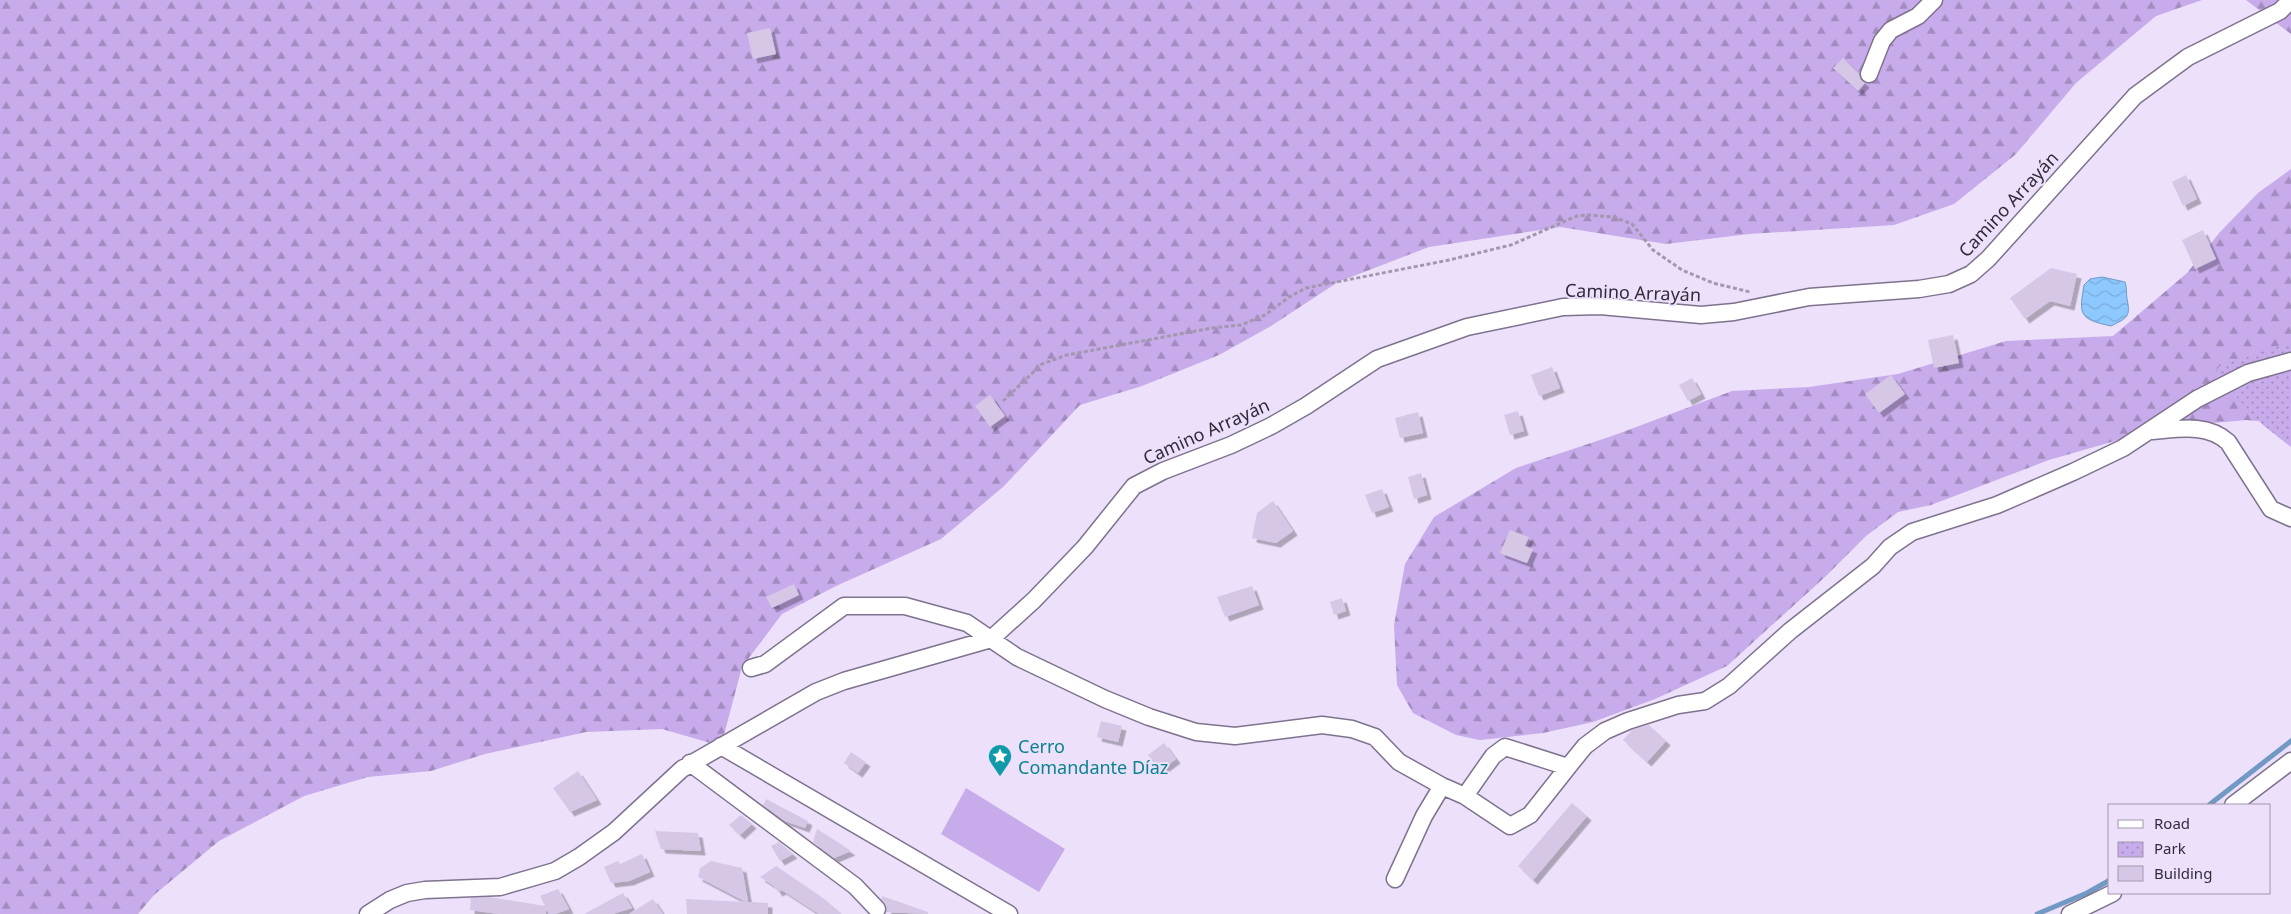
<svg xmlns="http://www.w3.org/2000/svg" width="2291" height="914" viewBox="0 0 2291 914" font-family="'Noto Sans',sans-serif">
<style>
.grass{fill:#c8abea}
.forest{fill:url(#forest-firs)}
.park{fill:url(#park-dots)}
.water{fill:url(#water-waves);stroke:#7299c4}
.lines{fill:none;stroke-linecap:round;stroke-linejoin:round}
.stream{stroke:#7299c4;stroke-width:5}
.building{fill:#d6c7e7;filter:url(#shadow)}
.minor-casing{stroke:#7e728e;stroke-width:19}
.path{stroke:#a198ad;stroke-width:3;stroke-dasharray:4 2.5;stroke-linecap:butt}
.minor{stroke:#fff;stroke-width:16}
.labels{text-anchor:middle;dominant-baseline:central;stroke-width:4;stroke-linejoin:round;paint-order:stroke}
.street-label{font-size:18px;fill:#322c39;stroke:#ece0fb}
.culture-label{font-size:18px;fill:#0d838f;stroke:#ece0fb;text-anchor:start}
</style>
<defs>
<pattern id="forest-firs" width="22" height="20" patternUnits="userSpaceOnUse" patternTransform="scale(1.25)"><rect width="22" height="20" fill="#c8abea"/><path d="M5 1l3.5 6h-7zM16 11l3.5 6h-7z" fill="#a38bbf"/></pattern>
<pattern id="park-dots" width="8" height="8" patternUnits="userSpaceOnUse" patternTransform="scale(1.25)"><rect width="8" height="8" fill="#c8abea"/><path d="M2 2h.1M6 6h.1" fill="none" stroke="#a38bbf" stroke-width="1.8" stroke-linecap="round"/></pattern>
<pattern id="water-waves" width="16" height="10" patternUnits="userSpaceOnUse" patternTransform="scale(1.25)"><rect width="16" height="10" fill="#8dc8ff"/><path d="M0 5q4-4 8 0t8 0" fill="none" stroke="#7aacdb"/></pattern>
<filter id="shadow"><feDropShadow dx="4.5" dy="4.5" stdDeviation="0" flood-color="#0004"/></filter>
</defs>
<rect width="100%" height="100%" fill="#ece0fb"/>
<path class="grass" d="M966 788 1065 849 1039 892 941 834Z"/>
<path class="forest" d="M0 0H2202L2156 16 2076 83 2015 155 1954 204 1894 225 1749 234 1666 244 1560 227 1429 247 1338 282 1271 326 1219 355 1142 386 1080 405 1003 487 941 539 836 586 782 614 742 667 721 746 662 729 586 732 485 754 431 771 368 777 304 796 219 841 154 895 138 914H0Z
M2246 0H2291V34Z
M2291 169V424L2246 420 2160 428 2049 460 1931 505 1898 512 1866 536 1825 577 1727 666 1655 699 1593 722 1543 733 1480 740 1456 735 1413 713 1397 685 1394 625 1405 564 1434 517 1516 468 1615 435 1732 391 1809 387 1898 374 2006 341 2113 336 2187 273 2220 232 2258 193Z"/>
<path class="park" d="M2291 341V447L2263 425 2239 400 2215 368Z"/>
<path class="water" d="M2102 277 2125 282C2127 288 2126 293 2127 299 2131 317 2127 318 2111 326 2079 319 2079 315 2084 285L2090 279Z"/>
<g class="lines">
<path class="stream" d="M2209 805 2291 741
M2037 914 2087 893 2110 880"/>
</g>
<path class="building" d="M770 28 776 54 753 59 747 33Z
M1843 58 1859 74 1861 80 1865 83 1858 91 1833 68Z
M2186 175 2197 199 2183 206 2172 182Z
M2203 230 2216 259 2195 269 2182 240Z
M2051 268 2077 274 2070 306 2050 301 2025 319 2010 298Z
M1953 335 1959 363 1934 368 1928 340Z
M1552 367 1560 388 1539 396 1531 375Z
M1891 375 1905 394 1879 413 1865 394Z
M1692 378 1701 394 1688 401 1679 385Z
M990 395 1005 416 990 427 975 406Z
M1518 411 1524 431 1510 435 1504 415Z
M1418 412 1423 433 1400 438 1395 418Z
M1421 473 1427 495 1414 499 1408 477Z
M1382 489 1389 507 1372 513 1365 495Z
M1273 501 1293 531 1276 543 1252 538 1257 513Z
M1510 530 1529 537 1525 546 1533 549 1527 563 1500 553Z
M794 584 799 595 772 608 766 597Z
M1252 586 1259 605 1225 617 1217 597Z
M1342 598 1346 611 1334 615 1330 602Z
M1101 721 1122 726 1118 742 1097 737Z
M1649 725 1666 741 1647 762 1623 740 1632 730Z
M1164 743 1176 759 1160 771 1148 755Z
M851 752 866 762 858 773 844 763Z
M578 771 597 800 570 812 553 788Z
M766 799 808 821 805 828 785 821 763 805Z
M1572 803 1587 816 1533 880 1518 866Z
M741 815 752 824 740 835 729 825Z
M817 829 833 839 851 851 834 858 813 842Z
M655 831 698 833 701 851 661 849Z
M779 842 793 854 780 861 771 846Z
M642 854 650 872 629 881 611 883 604 867 618 861 620 864Z
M711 861 742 868 748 902 768 903V914H687L686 899 746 902 698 877 700 868Z
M776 866 823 898 842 914H819L782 890 778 892 774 886 760 877Z
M558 889 569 909 555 914H549L546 909V914H499L470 910 471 898 489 897 545 906 540 896Z
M623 893 632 908 612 914H584Z
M882 896 928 912V914L886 912 887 906 881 899Z
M653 899 663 914H629Z"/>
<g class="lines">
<g class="minor-casing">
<path id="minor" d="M1869 74 1882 41 1891 30 1918 16 1934 0
M2153 431C2178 429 2207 423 2228 442L2271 509 2291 518
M751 668 765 664 844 606H905L967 623 1017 657 1105 699 1149 717 1196 732 1235 736 1322 725 1352 729 1375 737 1399 762 1442 786 1465 796 1510 826 1530 815 1568 767 1505 747 1493 756 1465 796
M721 746 1009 914
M690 763 855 886 877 909
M1568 767 1585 746 1605 731 1628 721 1678 705 1705 701 1729 686 1790 631 1873 566 1890 547 1912 532 1997 505 2073 472 2123 448 2197 399 2248 373 2291 361
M2233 805 2291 761
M1395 879 1424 816 1442 786
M368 914 390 900 407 893 425 890 500 887 555 871 579 857 614 832 682 769 816 692 844 681 991 639 1034 600 1085 547 1134 486 1163 471 1231 445 1271 426 1306 406 1377 359 1467 327 1563 307 1600 306 1701 315 1734 312 1809 297 1919 289 1949 284 1971 274 1988 259 2135 96 2188 57 2280 11 2291 0
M2070 914 2113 893"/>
</g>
<path class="path" d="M1003 401 1042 364 1067 355 1212 328 1241 325 1265 315 1289 297 1306 288 1449 260 1511 245 1577 216 1588 215 1614 217 1632 224 1653 250 1682 270 1713 283 1750 292"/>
<use href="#minor" class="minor"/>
</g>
<defs>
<g id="sight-pin" transform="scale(1.25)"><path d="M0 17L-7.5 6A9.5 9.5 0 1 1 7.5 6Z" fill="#0f9aa8" stroke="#ece0fb"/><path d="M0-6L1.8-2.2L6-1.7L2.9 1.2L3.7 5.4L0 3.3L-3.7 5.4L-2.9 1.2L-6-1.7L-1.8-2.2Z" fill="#fff"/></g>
</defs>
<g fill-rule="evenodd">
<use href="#sight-pin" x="1000" y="756"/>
</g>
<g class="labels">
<g class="street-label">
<text transform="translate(2008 204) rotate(-47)">Camino Arrayán</text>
<text transform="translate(1633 292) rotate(2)">Camino Arrayán</text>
<text transform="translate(1206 431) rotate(-24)">Camino Arrayán</text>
</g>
<g class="culture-label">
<text x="1018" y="746">Cerro<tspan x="1018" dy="21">Comandante Díaz</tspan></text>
</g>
</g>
<rect x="2108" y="804" width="162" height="90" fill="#ece0fb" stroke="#a298ad"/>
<rect x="2118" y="820" width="25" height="8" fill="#ffffff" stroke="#a298ad"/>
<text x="2154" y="829" font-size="15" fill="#322c39">Road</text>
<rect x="2118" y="842" width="25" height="15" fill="url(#park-dots)" stroke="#a298ad"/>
<text x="2154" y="854" font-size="15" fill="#322c39">Park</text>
<rect x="2118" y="866" width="25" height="15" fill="#d6c7e7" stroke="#a298ad"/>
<text x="2154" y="879" font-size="15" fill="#322c39">Building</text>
</svg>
